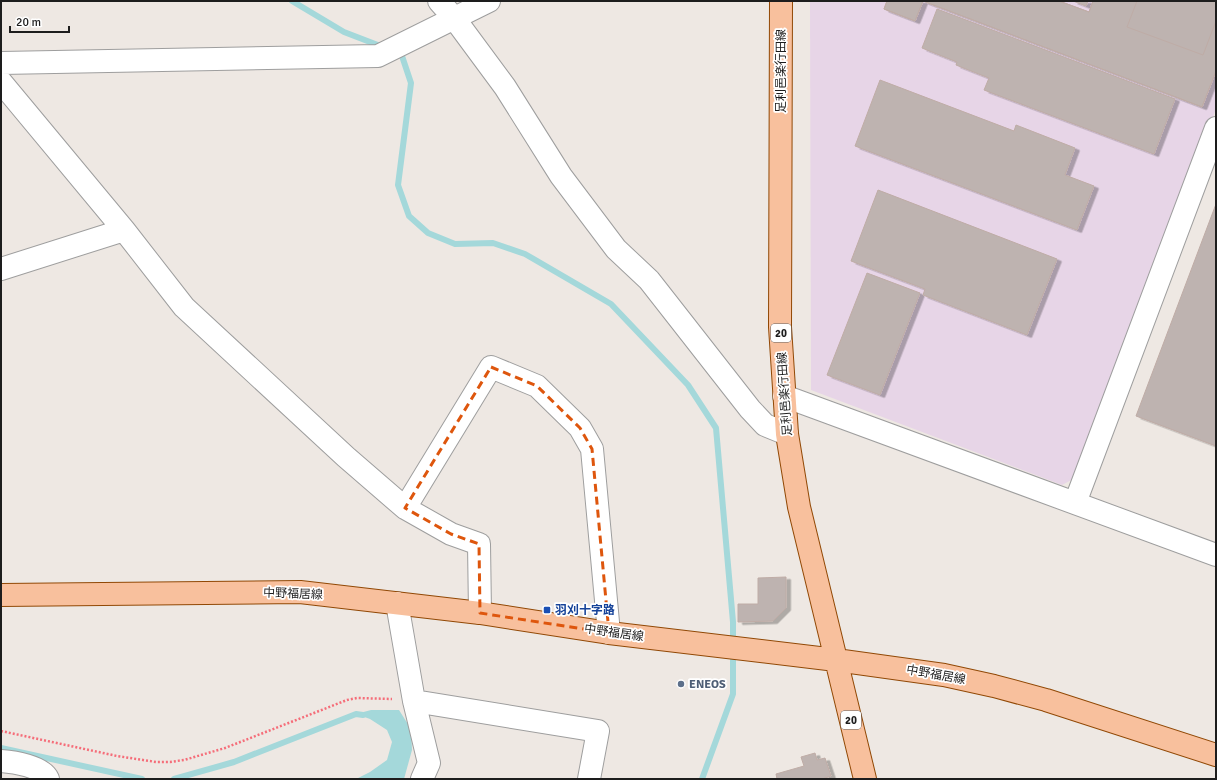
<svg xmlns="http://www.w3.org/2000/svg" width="1217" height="780" viewBox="0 0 1217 780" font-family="Signika,'Noto Sans JP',sans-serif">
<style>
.industrial{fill:#e7d5e7}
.water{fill:#a4d8da}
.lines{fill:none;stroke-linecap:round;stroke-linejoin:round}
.stream{stroke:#a4d8da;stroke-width:6}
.building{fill:#beb3b0;stroke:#bfaca6;filter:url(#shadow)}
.minor-casing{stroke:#9e9e9e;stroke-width:24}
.major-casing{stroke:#914805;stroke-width:24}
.path{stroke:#f56d79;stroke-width:2.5;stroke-dasharray:2 2;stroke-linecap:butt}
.minor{stroke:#fff;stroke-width:22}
.major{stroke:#f8c09d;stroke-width:22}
.marked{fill:none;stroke:#de560d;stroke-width:3;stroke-dasharray:8 5;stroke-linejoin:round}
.transit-dot{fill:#1a4fb4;stroke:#fff;stroke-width:1.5}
.service-dot{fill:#5c6f8a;stroke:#fff;stroke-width:1.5}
.labels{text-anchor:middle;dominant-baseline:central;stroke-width:3.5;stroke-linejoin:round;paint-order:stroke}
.shield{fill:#fff;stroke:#616161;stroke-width:1}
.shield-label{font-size:11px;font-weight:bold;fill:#1d1d1d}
.street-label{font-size:12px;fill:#1d1d1d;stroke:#fff}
.transit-label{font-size:12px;font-weight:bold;fill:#164399;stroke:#fff;text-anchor:start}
.service-label{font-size:12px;font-weight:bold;fill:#4e5e75;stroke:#fff;text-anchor:start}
</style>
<defs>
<filter id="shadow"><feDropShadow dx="4.5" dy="2.5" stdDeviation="0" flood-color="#0004"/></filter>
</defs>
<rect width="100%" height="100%" fill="#eee8e3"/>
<path class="industrial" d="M810 1H1216V109L1077 477 1062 485 811 390Z"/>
<path class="water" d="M371 710H399L411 729 412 750 404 779H356L370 772 387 760 392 742 387 730 370 719 356 714Z"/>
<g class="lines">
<path class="stream" d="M292 1 344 32 383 47
M395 53 402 56 411 83 398 185 409 216 428 233 455 244 493 243 525 254 611 304 688 385 716 428 733 622V694L702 779
M1 748 142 779
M174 779 234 762 356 714 363 715"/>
</g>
<path class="building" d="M887 1H1059L1089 12 1093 1H1137L1127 27 1203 55 1216 21V71L1202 107 923 1 915 21 884 9Z
M887 1H1059L1089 12 1093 1H1216V71L1202 107 923 1 915 21 884 9Z
M1073 1H1088L1086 6Z
M937 9 1175 99 1154 154 984 90 989 78 956 65 957 62 922 48Z
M880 80 1014 131 1016 125 1075 148 1065 175 1094 186 1077 230 855 146Z
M878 190 1057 259 1027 335 923 295 925 289 851 261Z
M1216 204V446L1136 416Z
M867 273 920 293 880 395 827 375Z
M786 577V608L773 621 738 622V604H758V578Z
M815 753 817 760 825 758 831 776 822 779H777L776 774 804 766 801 757Z"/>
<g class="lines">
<g class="minor-casing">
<path id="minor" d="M439 1 454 18 505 87 561 176 616 249 649 280 750 409 765 425 787 434
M1 63 378 56 489 1
M1 82 124 230 184 307 346 457 405 508 451 534 479 544 480 613
M1 269 124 230
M784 396 1216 555
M1075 503 1216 128
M405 508 491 367 537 386 580 428 592 449 609 633
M397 603 414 701 429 763 422 779
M414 701 598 731 589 779
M1 761C14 762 42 766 48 779"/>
</g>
<g class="major-casing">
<path id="major" d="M781 1 780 327 787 434 799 507 865 779
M1 595 300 592 480 613 609 633 836 660 944 675 994 686 1046 700 1216 755"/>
</g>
<path class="path" d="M1 731 117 756 156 762H170L184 760 225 748 347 700 357 698 392 699"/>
<use href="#minor" class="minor"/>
<use href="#major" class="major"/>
</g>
<path class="marked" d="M491 367 537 386 580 428 592 449 609 633 480 613 479 544 451 534 405 508Z"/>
<rect class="transit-dot" x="543" y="606" width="8" height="8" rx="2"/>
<circle class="service-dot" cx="681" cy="684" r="4"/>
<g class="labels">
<g class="shield">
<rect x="771" y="324" width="20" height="18" rx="3"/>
<rect x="841" y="711" width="20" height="18" rx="3"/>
</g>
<g class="shield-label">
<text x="781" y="333">20</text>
<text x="851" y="720">20</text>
</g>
<g class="street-label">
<text transform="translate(781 71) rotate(-90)">足利邑楽行田線</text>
<text transform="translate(785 394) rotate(-94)">足利邑楽行田線</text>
<text transform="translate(293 594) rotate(2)">中野福居線</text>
<text transform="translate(614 633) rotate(8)">中野福居線</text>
<text transform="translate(936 675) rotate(10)">中野福居線</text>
</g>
<g class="transit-label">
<text x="555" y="610">羽刈十字路</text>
</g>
<g class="service-label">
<text x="689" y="684">ENEOS</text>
</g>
</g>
<rect width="1217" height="780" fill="none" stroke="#1d1d1d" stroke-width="4"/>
<path d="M10 26v6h59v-6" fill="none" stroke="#1d1d1d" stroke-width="2"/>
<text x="16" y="26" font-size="12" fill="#1d1d1d" stroke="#ffffff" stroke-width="3" paint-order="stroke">20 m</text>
</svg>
